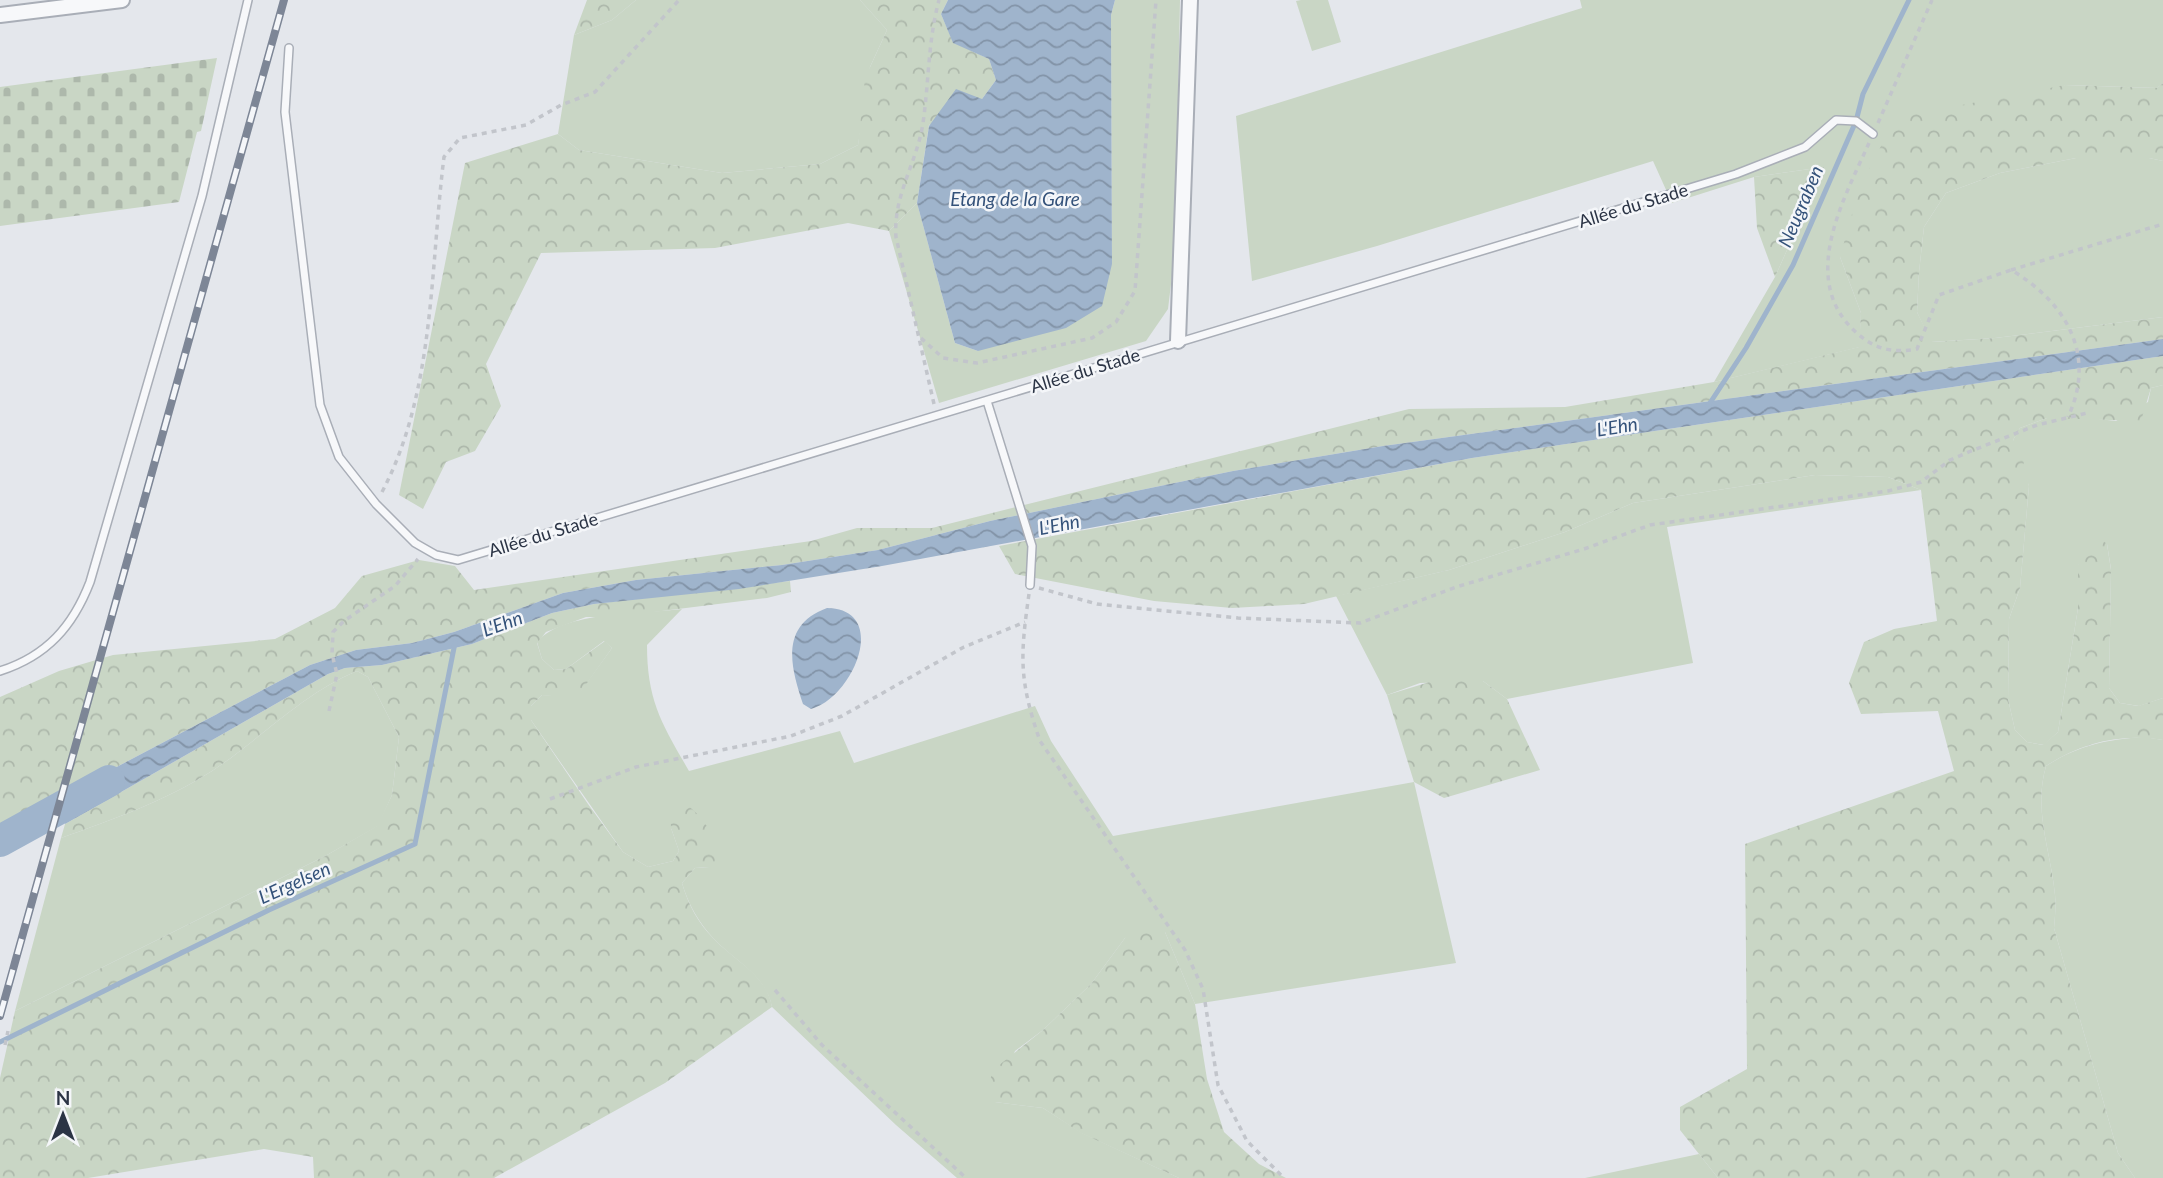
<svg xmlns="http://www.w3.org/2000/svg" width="2163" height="1178" viewBox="0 0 2163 1178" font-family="Lato,sans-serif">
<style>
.green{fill:#c9d6c5}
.forest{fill:url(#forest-crowns)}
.cemetery{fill:url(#cemetery-stones)}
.water{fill:url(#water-waves)}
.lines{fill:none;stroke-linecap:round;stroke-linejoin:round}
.stream{stroke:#9fb4cc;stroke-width:5}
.river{stroke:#9fb4cc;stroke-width:32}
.lane-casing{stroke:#a9aeb7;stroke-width:10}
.street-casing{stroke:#a9aeb7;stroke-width:18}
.path{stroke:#c2c5cb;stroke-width:3.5;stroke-dasharray:5 5;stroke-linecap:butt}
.lane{stroke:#f7f8fa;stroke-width:7}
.street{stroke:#f7f8fa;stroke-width:14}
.rail-casing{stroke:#7d8696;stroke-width:8}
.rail{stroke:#f4f6f9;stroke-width:5;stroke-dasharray:16;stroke-linecap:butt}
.labels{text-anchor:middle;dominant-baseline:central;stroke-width:5;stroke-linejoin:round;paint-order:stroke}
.street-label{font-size:18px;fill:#2b3445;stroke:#f4f6f9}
.water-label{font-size:19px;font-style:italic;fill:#34527a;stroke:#f4f6f9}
</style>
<defs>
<pattern id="forest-crowns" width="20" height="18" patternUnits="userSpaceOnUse" patternTransform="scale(1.75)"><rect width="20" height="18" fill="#c9d6c5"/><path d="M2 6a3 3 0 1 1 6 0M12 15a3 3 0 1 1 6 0" fill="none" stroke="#adb8ab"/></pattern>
<pattern id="cemetery-stones" width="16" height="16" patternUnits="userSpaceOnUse" patternTransform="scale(1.75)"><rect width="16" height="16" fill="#c9d6c5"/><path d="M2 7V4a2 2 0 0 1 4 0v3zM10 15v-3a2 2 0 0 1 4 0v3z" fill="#adb8ab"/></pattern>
<pattern id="water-waves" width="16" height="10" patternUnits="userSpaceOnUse" patternTransform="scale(1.75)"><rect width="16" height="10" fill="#9fb4cc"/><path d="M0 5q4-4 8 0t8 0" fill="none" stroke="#8293a7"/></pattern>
</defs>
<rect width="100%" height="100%" fill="#e4e7ec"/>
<path class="green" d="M636 0H860L887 30 870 67 858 145 820 164 722 173 579 150 558 134 574 35 612 20Z
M1115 0H1180L1175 251 1168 309 1146 341 939 403 889 231 917 203 955 343 978 351 1112 264 1111 15Z
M1301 0H1328L1341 42 1312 51 1296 1Z
M1580 0H2163V83L2157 88 2065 85 1840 257 1861 313 1860 347 1714 382 1775 277 1824 167 1754 177 1672 203 1653 161 1377 246 1252 281 1236 116 1582 8Z
M2076 158H2149L2163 161V317L1995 338 1931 342 1917 312 1919 272 1924 227 1946 193 2000 173Z
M2163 385V698L2139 706 2120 703 2109 688 2111 569 2107 544 2078 565V608L2058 732 2044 745 2027 742 2015 730 2008 699 2009 619 2020 588 2029 486 2013 440 2020 428 2047 418 2081 417 2116 421 2148 402 2151 388Z
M1815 475 1888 477 1921 490 1667 527 1693 663 1507 699 1483 681 1420 683 1387 695 1336 596 1449 570 1565 532 1633 503Z
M682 609 647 645C647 701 662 724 689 771L840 731 854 763 1035 706 1051 741 1113 836 1414 782 1456 963 1195 1004 1165 932 1125 938 1091 984 1043 1030 1015 1051 995 1102 1043 1108 1082 1133 1179 1178H957L896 1125 772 1007C766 975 736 962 714 939 699 923 688 904 682 883L695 868 709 867 671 828 679 851 673 861 648 867 623 852 531 720V706L542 695 561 696 580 692 612 648 604 641 566 669 554 670 542 659 537 642C563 611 642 614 682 609Z
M357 671 368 677 399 737 392 795 378 826 327 855 15 1011 61 838C112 820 167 800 212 771 262 738 302 694 357 671Z
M2144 737 2163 740V1178H2135L2118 1153 2054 928C2055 917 2056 906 2055 895 2051 851 2033 811 2046 766 2077 746 2107 739 2144 737Z
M1699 1154 1718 1178H1585Z"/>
<path class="forest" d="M587 0H636L612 20 574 35Z
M860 0H948L941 14 953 42 989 59 996 80 982 99 929 125 917 203 889 231 848 223 715 248 541 253 486 364 501 406 475 451 446 462 423 509 399 495 465 163 558 134 579 150 722 173 820 164 858 145 865 78 887 30Z
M2163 83V161L2149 158H2076L2000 173 1946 193 1924 227 1919 272 1917 312 1932 342 1995 338 2163 317V339L1383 446 1233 471 990 521 878 550 782 565 636 580 563 593 454 632 412 643 356 650 310 665 73 790 0 846V697L59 671 113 655 275 639 335 608 362 576 419 560 455 566 474 590 811 541 857 528H932L1409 409 1565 407 1714 382 1859 347 1861 313 1840 257 1859 189 1882 144 1910 115 2065 85 2157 88Z
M1824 167 1775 277 1757 228 1754 177Z
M2163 356V385L2151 388 2141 421 2047 418 2020 428 2013 440 2020 447 2029 486 2020 588 2009 619 2008 699 2015 730 2027 742 2043 745 2058 732 2078 608V565L2087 538 2096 535 2107 544 2111 570 2109 688 2120 703 2138 706 2163 698V740C2121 733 2081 743 2046 766 2033 811 2051 851 2055 895 2056 906 2055 917 2054 928L2118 1153 2135 1178H1718L1680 1130V1107L1747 1069 1745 844 1954 771 1938 711 1861 714 1849 683 1864 642 1894 629 1937 621 1921 490 1888 477 1815 475 1633 503 1565 532 1449 570 1304 604 1232 608 1154 601 1015 574 999 546 1472 458Z
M790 581 791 592 767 598 614 617H586L546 632 537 643 542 659 554 670 566 669 605 641 612 648 580 693 561 697 542 695 531 706V720L588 804 623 852 648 867 673 861 679 851 671 828 670 803 678 799C702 813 713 832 722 859L709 867 695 868 682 883C688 904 698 923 714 939 736 962 767 975 772 1007L665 1083 494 1178H314L313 1157 264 1149 88 1178H0V1078L15 1011 327 855 377 826 392 795 399 737 368 677 357 671C302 694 262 738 212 771 167 800 112 820 61 838L65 824 328 674 345 668 382 665 472 644 552 613 594 604Z
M1446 677 1483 681 1507 699 1540 770 1444 798 1414 782 1387 695Z
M1144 922 1165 932 1195 1004 1207 1079 1224 1132 1259 1164 1286 1178H1179L1081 1133 1043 1108 995 1102 987 1091 993 1070 1043 1030 1091 984 1125 938Z"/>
<path class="cemetery" d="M217 58 201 131 197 132 179 202 0 226V87Z"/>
<path class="water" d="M948 0H1115L1111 15 1112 264 1102 306 1066 328 978 351 955 343 917 203 929 126 956 89 982 99 996 80 989 59 953 43 941 14Z
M2163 339V356L1472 458 882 566 739 589 594 604 552 613 472 644 382 665 345 668 328 674 65 824 73 790 310 665 356 650 412 643 454 632 563 593 636 580 782 565 878 550 990 521 1233 471 1383 446Z
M827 608C890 609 854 697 811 709L803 704C790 666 780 625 827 608Z"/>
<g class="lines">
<path class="stream" d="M1708 406 1746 348 1793 265 1856 121 1863 94 1909 0
M0 1042 269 910 415 844 455 643"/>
<path class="river" d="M0 841 109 781"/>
<g class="lane-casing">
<path id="lane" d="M289 48 285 112 320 405 339 457 376 504 415 543 436 555 458 560 1736 174 1805 147 1836 120 1856 121 1873 134
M987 401 1032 546 1030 585
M0 671C47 656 73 626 90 582L202 196 248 0"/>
</g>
<g class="street-casing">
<path id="street" d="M0 15 122 0
M1178 341 1190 0"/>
</g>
<path class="path" d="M1878 123 1932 0
M1869 143C1843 201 1797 282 1858 334 1876 350 1894 353 1917 349L1939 295 2011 270C2066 302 2097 355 2068 417
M2011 270 2163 224
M921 338 943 358 977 363 1092 338 1116 322 1135 291 1156 0
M934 404 896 237C893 195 917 163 923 123 929 81 928 41 939 0
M382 492C435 392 430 268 444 157L460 138 526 125 561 105 595 92 679 0
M1039 588 1097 604 1238 618 1360 623 1456 587 1584 549 1650 525 1888 491 1921 482 1950 460 1971 451 2037 425 2087 413
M1029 594C1020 657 1019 680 1040 741L1185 950 1203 989 1218 1085 1247 1141 1284 1178
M329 711 337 674 332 654 333 632 344 621 395 586 418 559
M550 799 636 767 791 736 842 716 964 647 1025 622
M775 990 822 1045 966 1178
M5 1045 8 1031"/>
<use href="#lane" class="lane"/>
<use href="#street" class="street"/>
<g class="rail-casing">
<path id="rail" d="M0 1016 284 0"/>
</g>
<use href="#rail" class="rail"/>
</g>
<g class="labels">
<g class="street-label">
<text transform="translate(1633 205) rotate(-17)">Allée du Stade</text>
<text transform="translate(1085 370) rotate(-17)">Allée du Stade</text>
<text transform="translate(543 534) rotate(-17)">Allée du Stade</text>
</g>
<g class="water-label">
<text x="1015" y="198">Etang de la Gare</text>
<text transform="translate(1800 206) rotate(-67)">Neugraben</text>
<text transform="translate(1617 426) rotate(-9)">L'Ehn</text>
<text transform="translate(1059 524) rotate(-11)">L'Ehn</text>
<text transform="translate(502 623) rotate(-20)">L'Ehn</text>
<text transform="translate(294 882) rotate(-24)">L'Ergelsen</text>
</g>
</g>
<g transform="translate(63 1115)" stroke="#f4f6f9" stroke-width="5" paint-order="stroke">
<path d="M0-5L12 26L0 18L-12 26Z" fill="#2b3445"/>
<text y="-10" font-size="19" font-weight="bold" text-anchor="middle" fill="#2b3445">N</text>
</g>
</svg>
